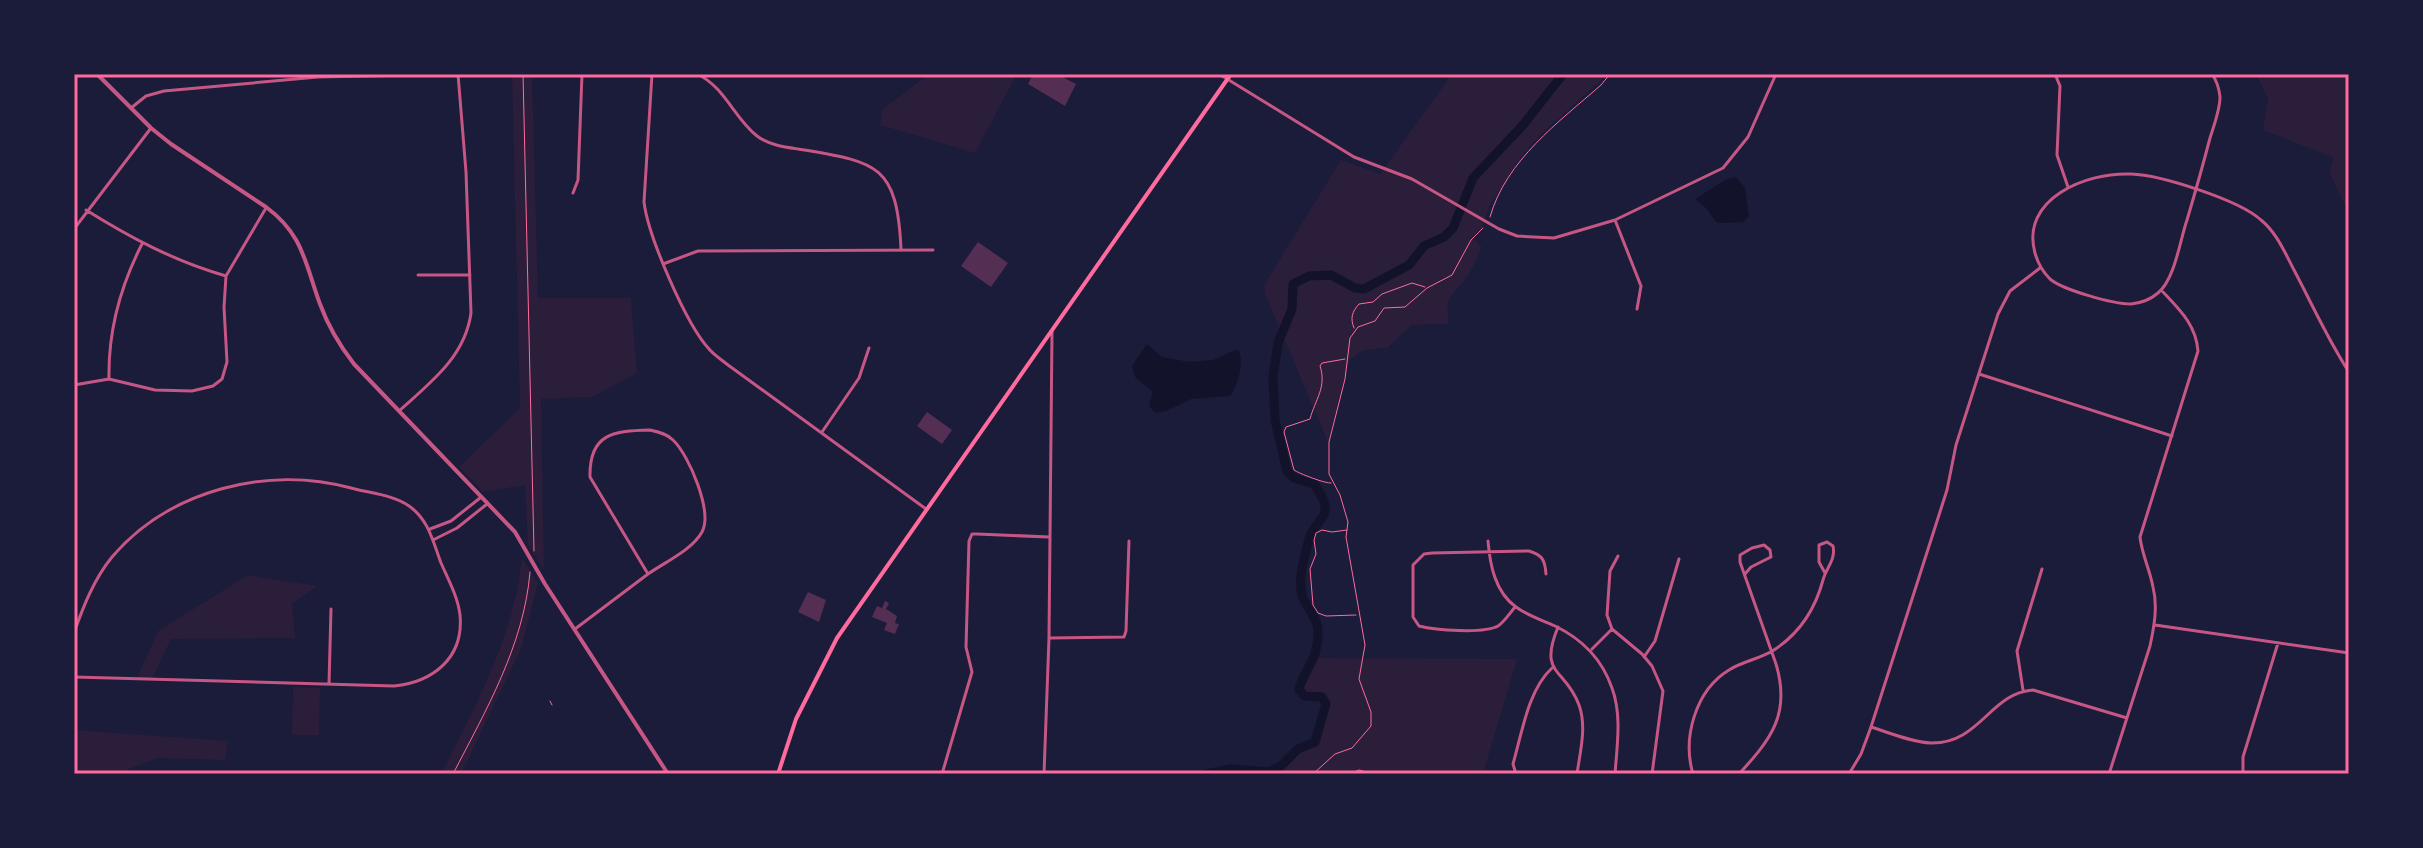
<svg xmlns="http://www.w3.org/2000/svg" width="2423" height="848" viewBox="0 0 2423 848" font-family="'Exo 2',sans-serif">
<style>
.green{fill:#2a1e3b}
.water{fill:#12122b}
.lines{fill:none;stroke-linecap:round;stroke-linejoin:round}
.river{stroke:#12122b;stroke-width:9}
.building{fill:#542f53}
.path{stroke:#ff6b9d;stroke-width:1}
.minor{stroke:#c65784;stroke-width:3}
.tertiary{stroke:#c65784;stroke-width:4}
.primary{stroke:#ff6b9d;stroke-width:4}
.neatline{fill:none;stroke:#ff6b9d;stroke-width:3}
</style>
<rect width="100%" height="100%" fill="#1b1b3a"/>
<path class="green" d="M512 74H532L538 298H631L637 373 592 397 541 399 544 570 528 545 525 485 483 492 459 467 520 408Z
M929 74H1017L975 153 880 125 883 109Z
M1452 74H1608L1538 137 1520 158 1489 207 1482 228 1472 237 1482 247C1477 257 1473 268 1467 277 1451 300 1445 292 1449 324L1412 325 1387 348 1363 350 1349 360 1328 442 1265 294 1264 285 1341 160 1380 174Z
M2256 74H2349V214L2329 172 2334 158 2263 130 2268 99Z
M522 558 538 583 521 649 461 774H441C477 702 513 639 522 558Z
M248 575 317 586 292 604 295 638 171 639 152 679 137 678 158 631Z
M1315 658 1517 659 1483 774H1269L1284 764 1295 751 1314 743 1318 736 1326 701 1320 697 1304 696 1299 690Z
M293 687 320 688 319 735H292Z
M74 730 228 741 225 760 158 758 116 774H74Z"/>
<path class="water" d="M1736 177 1745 188 1749 216 1743 222 1717 223 1706 208 1695 199 1727 179Z
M1147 344 1162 357 1189 362 1213 360 1235 350 1239 351C1244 366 1238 383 1230 396L1191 399 1166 411 1156 413 1149 406 1153 392 1135 377 1132 366Z"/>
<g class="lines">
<path class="river" d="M1206 774 1231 769 1269 772 1281 766 1298 749 1315 742 1326 704 1322 697 1304 696 1299 689C1306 666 1318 661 1318 631 1318 619 1308 609 1303 598 1297 582 1304 559 1308 543 1314 515 1340 520 1314 484L1294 478 1287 471 1275 420 1273 377 1278 343 1292 309 1293 284 1309 276 1331 275 1355 288 1364 289 1409 265 1424 246 1444 237 1453 228 1473 178 1523 125 1563 74"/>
</g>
<path class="building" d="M1033 74H1057L1076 84 1065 106 1028 84Z
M978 242 1008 263 991 287 961 266Z
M927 412 952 430 942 444 917 426Z
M808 592 826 600 819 622 798 612Z
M885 601 889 603 886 609 897 616 895 623 899 624 895 634 884 630 887 623 872 617 877 606 882 608Z"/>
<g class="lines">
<path class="path" d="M523 74 534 551
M1490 217C1506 160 1559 122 1601 85L1610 74
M1354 328C1350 318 1352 312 1359 304L1373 302 1382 294 1412 283 1425 287
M1331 483C1326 484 1298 473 1294 470L1284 432 1286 427 1310 419C1315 400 1327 387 1320 366L1322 363 1345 359
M1347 530 1332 532 1322 530 1316 533 1314 540 1316 554 1310 569 1313 605 1318 613 1326 616 1356 615
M550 701 552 705
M453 774C486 710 524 645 530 572
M1313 774 1335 754 1352 748 1371 726V712L1359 679 1365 645 1346 537 1348 522 1340 495 1329 474V442L1345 379 1350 338 1358 327 1375 321 1384 308 1405 307 1427 288 1452 275 1471 240 1483 228
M1349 774 1359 770 1374 774"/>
<path class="minor" d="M652 74 644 202C648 236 686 324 709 349 714 355 722 360 728 365L926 509
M697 74C725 87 734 118 757 136 769 145 784 147 798 149 876 162 897 163 901 249
M1219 74 1354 157 1412 179 1499 229 1517 236 1554 238 1615 220 1723 168 1748 137 1776 74
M2055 74 2060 86 2057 155 2068 187
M2212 74C2217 81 2219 88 2220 97 2220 110 2214 125 2210 138 2203 165 2195 193 2187 220 2180 240 2175 279 2158 293 2151 299 2141 303 2131 304 2113 304 2063 290 2050 279 2042 271 2038 264 2035 253 2020 199 2086 172 2131 174 2161 175 2239 200 2261 220 2277 233 2285 253 2294 270 2312 304 2328 340 2349 372
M131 108 146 96 164 91 318 77 457 74
M573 193 578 180 582 74
M86 210C131 238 174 261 226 276
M1615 220 1641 286 1637 309
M74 229 151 128
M663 264 698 251 933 250
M418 275H470
M1979 374 2172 436
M109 379C108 330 120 287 142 244
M74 385 109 379 155 390 192 391 213 386 222 379 227 362 224 307 226 276 266 208
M399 411C430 383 465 357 471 313L466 172 458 74
M650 430C659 432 667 434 673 440 689 455 713 512 702 532 692 550 665 562 648 574L590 477C589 433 614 431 650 430Z
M822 432 859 378 869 348
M430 529 451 521 480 498
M433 540 457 528 487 504
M1488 541C1490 565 1495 592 1516 607 1528 616 1542 620 1555 626 1582 639 1602 659 1612 688 1622 715 1617 746 1615 774
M1618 556 1610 571 1607 615 1612 629 1642 654 1652 666 1663 691 1652 774
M1515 607C1510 613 1504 622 1498 626 1483 634 1435 630 1419 626L1413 617V565L1424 554 1432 553 1529 551C1543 555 1545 561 1546 574
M2155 625 2349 653
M1558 627C1538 676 1565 667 1579 705 1587 727 1580 752 1577 774
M575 629 648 574
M74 633C83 607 94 579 112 557 169 490 268 465 351 488 369 493 394 495 409 506 429 520 433 542 441 563 448 579 458 597 460 615 464 658 433 682 394 686L74 677
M1049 638 1124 637 1126 631 1129 541
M1592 649 1612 629
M1644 657 1655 641 1679 559
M329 684 331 609
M2023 690 2017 651 2042 569
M1871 727C1890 733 1911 742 1931 743 1980 744 1990 693 2033 690L2127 718
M942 774 972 672 966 647 969 541 972 534H977L1049 537
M1044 774 1049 638 1052 332
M1516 774 1513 764C1522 733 1528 690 1552 668
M1693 774C1682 737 1696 690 1729 670 1743 661 1760 659 1774 650 1800 633 1815 610 1823 580 1826 568 1836 560 1833 546L1827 542 1819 545V562L1825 573
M1739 774C1771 739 1791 714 1776 664L1740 562V555L1752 548 1764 545 1770 550 1771 557 1751 567 1745 574
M1849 774 1861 754 1871 727 1947 490 1956 445 1998 314 2010 291 2040 268
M2109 774 2150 646C2154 627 2158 607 2153 587 2150 570 2142 555 2140 537L2198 351C2196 325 2180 310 2163 292
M2243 774V757L2278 643"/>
<path class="tertiary" d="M97 74 151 128 171 144 266 207C303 234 305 263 320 304 328 326 340 346 354 364L515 532 545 584 668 774"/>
<path class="primary" d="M778 774 796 719 837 638 1231 74"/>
</g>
<rect width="2423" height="848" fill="none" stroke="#1b1b3a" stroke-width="152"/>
<rect x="76" y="76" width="2271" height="696" class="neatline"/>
</svg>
